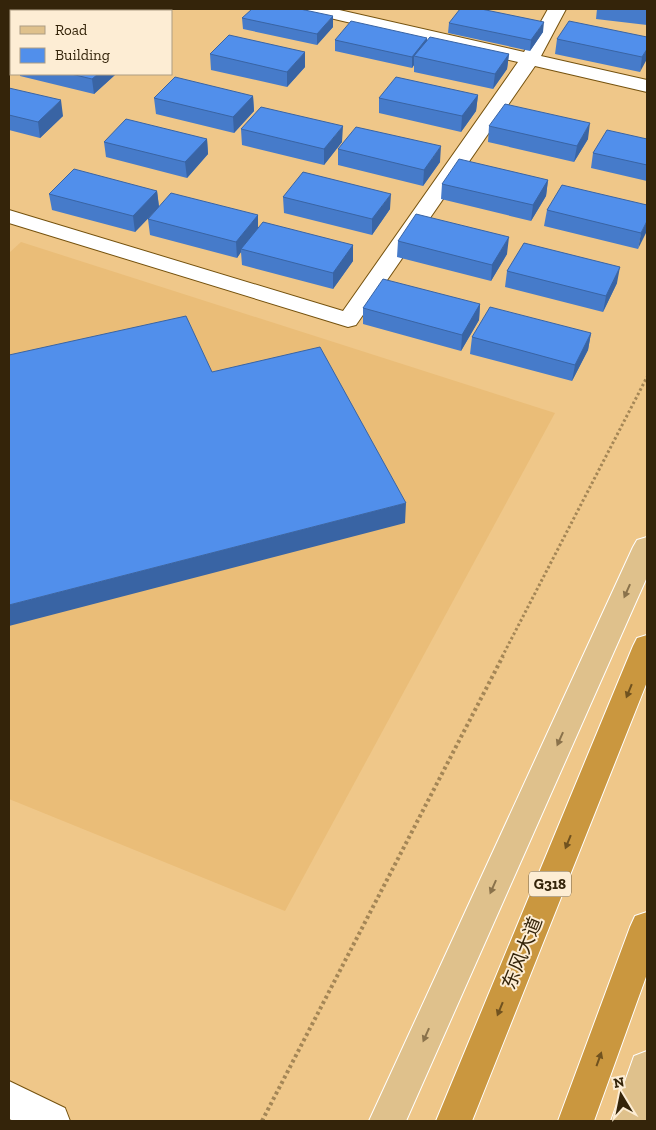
<svg xmlns="http://www.w3.org/2000/svg" width="656" height="1130" viewBox="0 0 656 1130" font-family="'Zilla Slab','Noto Sans SC',serif">
<style>
.built{fill:#eabd78}
.lines{fill:none;stroke-linecap:round;stroke-linejoin:round}
.street-casing{stroke:#75520e;stroke-width:2}
.secondary-casing{stroke:#75520e;stroke-width:2}
.primary-casing{stroke:#fff;stroke-width:2}
.highway-casing{stroke:#fff;stroke-width:2}
.path-far1{stroke:#a48656;stroke-width:3;stroke-dasharray:2.5 2.5;stroke-linecap:butt}
.path{stroke:#a48656;stroke-width:4;stroke-dasharray:3 3;stroke-linecap:butt}
.street{fill:#fff;fill-rule:evenodd}
.secondary{fill:#fff;fill-rule:evenodd}
.primary{fill:#dfc18c;fill-rule:evenodd}
.highway{fill:#ca973f;fill-rule:evenodd}
.wall{fill:#467bca}
.shaded-wall{fill:#3964a4}
.building{fill:#518feb;stroke:#3964a4}
.oneway{fill:#8a724b}
.oneway2{fill:#70521f}
.labels{text-anchor:middle;dominant-baseline:central;stroke-width:4;stroke-linejoin:round;paint-order:stroke}
.shield{fill:#fdedd4;stroke:#706047;stroke-width:1}
.shield-label{font-size:15px;font-weight:bold;fill:#34240a}
.near-street-label{font-size:19px;fill:#34240a;stroke:#fdedd4}
</style>
<rect width="100%" height="100%" fill="#efc789"/>
<path class="built" d="M21 242 555 413 285 911 9 799V253Z"/>
<g class="lines">
<g class="street-casing">
<path id="street" d="M304 9H335L524 52 548 9H566L541 56 647 80V92L535 66 356 325 348 327 9 223V210L343 311 518 62 313 14 307 13Z"/>
</g>
<g class="secondary-casing">
<path id="secondary" d="M9 1081 65 1108 70 1121H14L9 1119Z"/>
</g>
<g class="primary-casing">
<path id="primary" d="M647 537V577L406 1121H369L633 547 637 540Z
M647 1051V1121H611L634 1056Z"/>
</g>
<g class="highway-casing">
<path id="highway" d="M647 635V682L472 1121H436L633 646 637 638Z
M647 912V974L594 1121H558L630 927 635 916Z"/>
</g>
<path class="path-far1" d="M502 657 647 377"/>
<path class="path" d="M262 1121 503 656"/>
<use href="#street" class="street"/>
<use href="#secondary" class="secondary"/>
<use href="#primary" class="primary"/>
<use href="#highway" class="highway"/>
</g>
<path class="wall" d="M597 9H647V25L596 19Z
M242 18 333 27 317 45 243 29Z
M9 23H11V58L9 57Z
M449 23 543 32 530 51 448 33Z
M647 37 640 72 555 54 557 39Z
M335 40H427L509 54 507 69 493 89 414 72V65L412 68 335 51Z
M210 54 305 67 287 87 211 70Z
M20 74H116L94 94 20 76Z
M9 88 63 116 40 138 9 130Z
M478 95 476 111 461 132 379 113V98Z
M253 96 254 111 234 133 156 114 154 98Z
M489 126 588 139 574 162 488 142Z
M241 129 342 142 324 165 242 145Z
M207 139 208 154 187 178 106 157 104 142Z
M647 139V181L591 168 593 153Z
M338 149 440 162 423 186 338 165Z
M548 180 546 196 531 221 441 199 442 184Z
M157 191 159 207 135 232 52 210 49 194Z
M283 197 390 209 372 235 284 213Z
M647 205 638 249 544 226 547 210Z
M258 215V228L353 245V261L333 289 242 265 241 252 237 258 150 235 148 219Z
M398 241 507 254 491 281 397 257Z
M507 271 617 283 603 312 505 287Z
M480 304 479 320 461 351 363 324V308Z
M591 333 588 350 572 381 470 354 472 337Z"/>
<path class="shaded-wall" d="M333 16V27L317 45V34Z
M544 22 543 32 530 51 531 40Z
M427 38V48L414 56V65L412 68V57Z
M647 49V59L640 72 642 57Z
M305 52V67L287 87V72Z
M509 54 507 69 493 89 495 74Z
M98 74H116L94 94 92 79Z
M478 95 476 111 461 132 462 116Z
M253 96 254 111 234 133 233 117Z
M61 100 63 116 40 138 38 122Z
M590 123 588 139 574 162 577 146Z
M343 126 342 142 324 165V149Z
M207 139 208 154 187 178 185 162Z
M441 146 440 162 423 186 424 170Z
M548 180 546 196 531 221 533 205Z
M157 191 159 207 135 232 133 216Z
M391 194 390 209 372 235V219Z
M258 215V231L241 249V252L237 258 236 242Z
M647 221V231L638 249 641 233Z
M509 237 507 254 491 281 492 265Z
M353 245V261L333 289V273Z
M620 267 617 283 603 312 606 296Z
M480 304 479 320 461 351 462 335Z
M591 333 588 350 572 381 575 365Z
M406 503 405 523 9 626V605Z"/>
<path class="building" d="M86 9H107L119 11H83Z
M252 9H300L333 16 317 34 242 18Z
M460 9H481L544 22 531 40 449 23Z
M351 21 427 38 412 57 335 40Z
M569 21 647 37V49L642 57 557 39Z
M9 23H11V47H9Z
M229 35 305 52 287 72 210 54Z
M430 37 509 54 495 74 414 56Z
M71 74H98L92 79Z
M175 77 253 96 233 117 154 98Z
M396 77 478 95 462 116 379 98Z
M9 88 61 100 38 122 9 115Z
M505 104 590 123 577 146 489 126Z
M261 107 343 126 324 149 241 129Z
M126 119 207 139 185 162 104 142Z
M356 127 441 146 424 170 338 149Z
M607 130 647 139V165L593 153Z
M459 159 548 180 533 205 442 184Z
M74 169 157 191 133 216 49 194Z
M303 172 391 194 372 219 283 197Z
M562 185 647 205V221L641 233 547 210Z
M171 193 258 215 236 242 148 219Z
M416 214 509 237 492 265 398 241Z
M263 222 353 245 333 273 241 249Z
M524 243 620 267 606 296 507 271Z
M383 279 480 304 462 335 363 308Z
M490 307 591 333 575 365 472 337Z
M186 316 212 372 320 347 406 503 9 605V355Z"/>
<defs><path id="oneway-solid" d="M-6-.8H1V-3.2L6.5 0L1 3.2V.8H-6Z" transform="scale(1.25)"/></defs>
<g class="oneway">
<use href="#oneway-solid" transform="translate(627 591) rotate(114)"/>
<use href="#oneway-solid" transform="translate(560 739) rotate(114)"/>
<use href="#oneway-solid" transform="translate(493 887) rotate(114)"/>
<use href="#oneway-solid" transform="translate(426 1035) rotate(114)"/>
</g>
<g class="oneway2">
<use href="#oneway-solid" transform="translate(629 691) rotate(112)"/>
<use href="#oneway-solid" transform="translate(568 842) rotate(112)"/>
<use href="#oneway-solid" transform="translate(500 1009) rotate(112)"/>
<use href="#oneway-solid" transform="translate(599 1059) rotate(-70)"/>
</g>
<g class="labels">
<rect class="shield" x="529" y="871.5" width="42" height="25" rx="4"/>
<g class="shield-label">
<text x="550" y="884">G318</text>
</g>
<g class="near-street-label">
<text transform="translate(522 953) rotate(-68)">东风大道</text>
</g>
</g>
<rect width="656" height="1130" fill="none" stroke="#34240a" stroke-width="20"/>
<rect x="10" y="10" width="162" height="65" fill="#fdedd4" stroke="#ad9d83"/>
<rect x="20" y="26" width="25" height="8" fill="#dfc18c" stroke="#ad9d83"/>
<text x="55" y="35" font-size="15" fill="#34240a">Road</text>
<rect x="20" y="48" width="25" height="15" fill="#518feb" stroke="#ad9d83"/>
<text x="55" y="60" font-size="15" fill="#34240a">Building</text>
<g transform="translate(621 1095) rotate(350)" stroke="#fdedd4" stroke-width="4" paint-order="stroke">
<path d="M0-4L9 19L0 12L-9 19Z" fill="#34240a"/>
<text y="-8" font-size="14" font-weight="bold" text-anchor="middle" fill="#34240a">N</text>
</g>
</svg>
